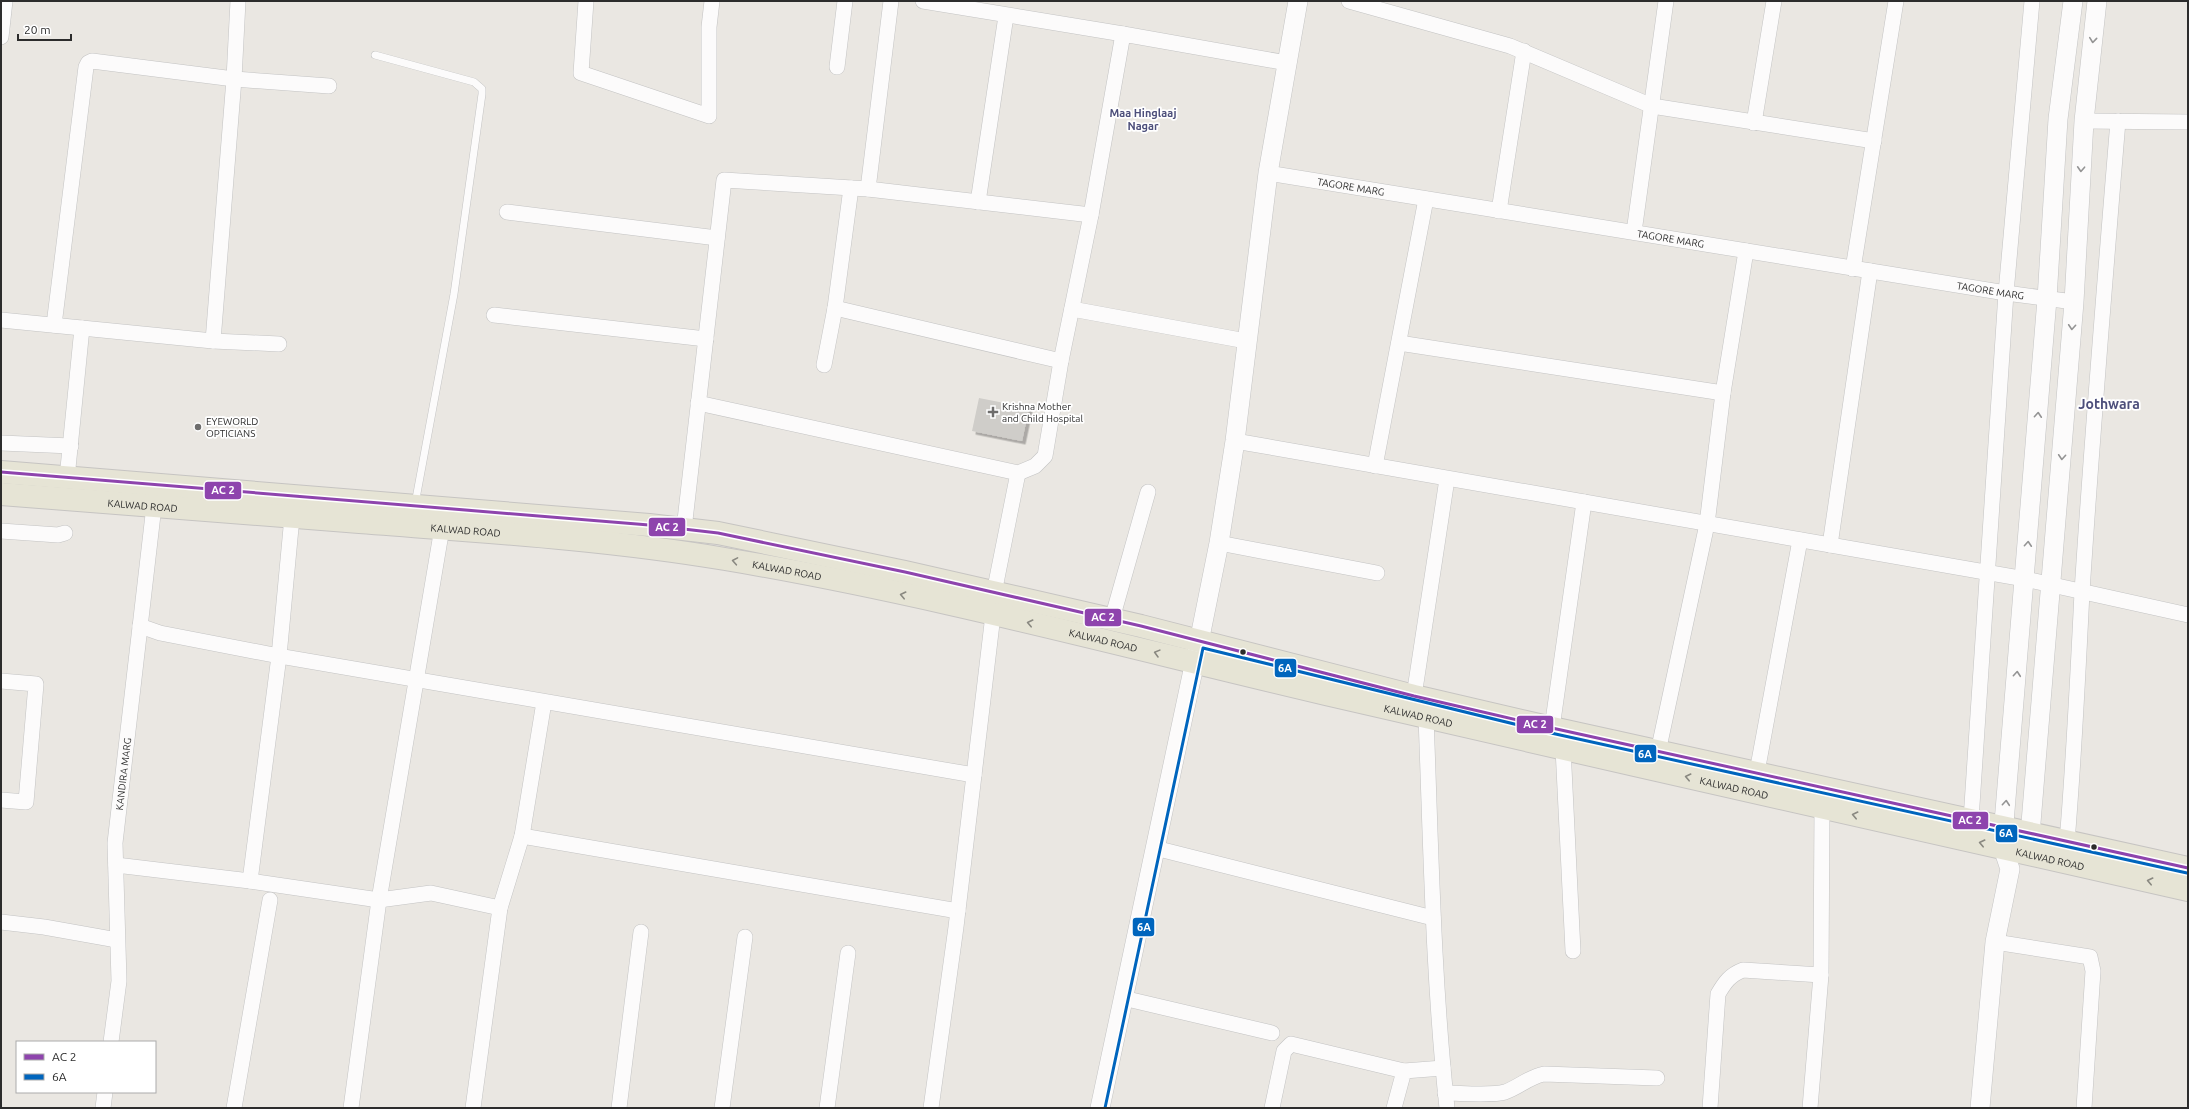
<svg xmlns="http://www.w3.org/2000/svg" width="2189" height="1109" viewBox="0 0 2189 1109" font-family="Ubuntu,sans-serif">
<style>
.building{fill:#cfcdc9;filter:url(#shadow)}
.lines{fill:none;stroke-linecap:round;stroke-linejoin:round}
.service-casing{stroke:#c3c3c3;stroke-width:8}
.minor-casing{stroke:#c3c3c3;stroke-width:16}
.tertiary-casing{stroke:#c3c3c3;stroke-width:20}
.primary-casing{stroke:#c6c4c2;stroke-width:24}
.service{stroke:#fcfbfb;stroke-width:7}
.minor{stroke:#fcfbfb;stroke-width:15}
.tertiary{stroke:#fcfbfb;stroke-width:19}
.primary{stroke:#e6e4d5;stroke-width:22}
.bus-1-casing{stroke:#fff;stroke-width:6}
.bus-2-casing{stroke:#fff;stroke-width:6}
.bus-1{stroke:#8e44ad;stroke-width:3}
.bus-2{stroke:#0065bd;stroke-width:3}
.oneway{stroke:#949494}
.oneway2{stroke:#898880}
.poi-dot{fill:#6e6d6c;stroke:#fff;stroke-width:1.5}
.bus-dot{fill:#2c2c2c;stroke:#fff;stroke-width:1.5}
.labels{text-anchor:middle;dominant-baseline:central;stroke-width:3.5;stroke-linejoin:round;paint-order:stroke}
.street-label{font-size:10px;fill:#2c2c2c;stroke:#fff}
.poi-label{font-size:10px;fill:#2c2c2c;stroke:#fff;text-anchor:start}
.neighbourhood-label{font-size:11px;font-weight:bold;fill:#4d4f7b;stroke:#fff}
.district-label{font-size:14px;font-weight:bold;fill:#4d4f7b;stroke:#fff}
.line-badge{stroke:#fff;stroke-width:1.5}
.badge-label{font-size:11px;text-anchor:middle;font-weight:bold;fill:#fff}
</style>
<defs>
<filter id="shadow"><feDropShadow dx="3.5" dy="3.5" stdDeviation="0" flood-color="#0004"/></filter>
</defs>
<rect width="100%" height="100%" fill="#eae7e2"/>
<path class="building" d="M979 398 1029 408 1022 441 972 431Z"/>
<g class="lines">
<g class="service-casing">
<path id="service" d="M375 55 474 82 482 89V94L454 294 415 504"/>
</g>
<g class="minor-casing">
<g id="minor">
<path d="M586 1 581 73 709 116V27L712 1"/>
<path d="M923 1 1123 34"/>
<path d="M1349 1 1510 46 1652 106 1874 141"/>
<path d="M1 37 5 1"/>
<path d="M837 67 845 1"/>
<path d="M2084 121 2188 122"/>
<path d="M1754 123 1774 1"/>
<path id="s1" d="M1268 173 2006 293 2074 302"/>
<path d="M868 189 891 1"/>
<path d="M978 202 1006 16"/>
<path d="M1499 211 1524 51"/>
<path d="M507 212 717 238"/>
<path d="M1634 232 1666 1"/>
<path d="M1853 269 1896 1"/>
<path d="M835 308 1061 361"/>
<path d="M1072 309 1246 341"/>
<path d="M494 315 706 339"/>
<path d="M1 320 213 341 279 344"/>
<path d="M54 325 86 67 88 63 92 61 234 79 329 86"/>
<path d="M213 341 234 79 238 1"/>
<path d="M1399 343 1723 393"/>
<path d="M824 365 835 308 851 188"/>
<path d="M698 403 1018 473 1035 466 1045 456 1061 361 1091 215 1123 34 1287 63"/>
<path d="M1235 441 2025 579 2188 615"/>
<path d="M1 443 71 446"/>
<path d="M1375 466 1426 199"/>
<path d="M67 478 82 328"/>
<path d="M684 529 724 180 868 189 1091 215"/>
<path d="M1 531 58 535 65 533"/>
<path d="M1219 543 1377 573"/>
<path d="M1830 545 1870 271"/>
<path d="M994 593 1018 473"/>
<path d="M1112 619 1148 492"/>
<path d="M140 626 160 633 279 656 974 775"/>
<path d="M1 681 36 684 26 802 1 800"/>
<path d="M1414 696 1447 479"/>
<path d="M1426 717C1431 848 1433 978 1447 1108"/>
<path d="M1552 728 1584 502"/>
<path d="M1563 748 1573 951"/>
<path d="M1658 752 1707 524 1723 393 1746 251"/>
<path d="M1757 772 1800 540"/>
<path d="M1971 820 2006 293 2032 1"/>
<path d="M522 836 958 911"/>
<path d="M2067 842C2074 758 2078 675 2082 592 2092 435 2105 278 2118 121"/>
<path d="M1155 848 1433 918"/>
<path d="M116 865 250 881 379 900 431 893 500 908"/>
<path d="M250 881 279 656 292 517"/>
<path d="M1 922 44 927 117 940"/>
<path d="M1995 942 2090 957 2093 971 2084 1108"/>
<path d="M1123 998 1272 1033"/>
<path id="s2" d="M111 1042 119 981 115 843 154 506"/>
<path d="M1445 1093C1460 1093 1492 1096 1505 1092 1519 1087 1529 1077 1544 1074L1657 1078"/>
<path d="M103 1108 105 1092"/>
<path d="M234 1108 270 900"/>
<path d="M351 1108 379 900 442 528"/>
<path d="M473 1108 500 908 522 836 544 702"/>
<path d="M619 1108 641 932"/>
<path d="M722 1108 745 937"/>
<path d="M827 1108 848 953"/>
<path d="M931 1108 956 927 993 615"/>
<path d="M1272 1108 1284 1051 1291 1044 1404 1071"/>
<path d="M1394 1108 1404 1071 1443 1068"/>
<path d="M1710 1108 1718 994C1725 982 1730 975 1743 970L1821 975"/>
<path d="M1810 1108 1821 975 1822 807"/>
</g>
</g>
<g class="tertiary-casing">
<path id="tertiary" d="M2029 847 2074 302 2084 121 2097 1
M1100 1108 1199 642 1219 543 1235 441 1268 173 1298 1
M1980 1108 1995 942 2010 869 2003 848V835L2047 299 2058 119 2073 1"/>
</g>
<g class="primary-casing">
<g id="primary">
<path d="M1 472 649 525 718 533 905 572 1141 626 1414 696 1552 728 2188 868"/>
<path id="s3" d="M1 494C116 503 231 513 347 521 473 531 600 538 725 559 928 593 1126 647 1326 694 1613 761 1900 825 2188 890"/>
</g>
</g>
<use href="#service" class="service"/>
<use href="#minor" class="minor"/>
<use href="#tertiary" class="tertiary"/>
<use href="#primary" class="primary"/>
<g class="bus-1-casing">
<path id="bus-1" d="M1 472 649 525 718 533 905 572 1141 626 1414 696 1552 728 2188 868"/>
</g>
<g class="bus-2-casing">
<path id="bus-2" d="M1105 1108 1203 648 1551 733 2187 873"/>
</g>
<use href="#bus-1" class="bus-1"/>
<use href="#bus-2" class="bus-2"/>
</g>
<defs><path id="oneway-chevron" d="M-2-3.5L2.5 0L-2 3.5" fill="none" stroke-width="1.6" stroke-linecap="round" stroke-linejoin="round"/></defs>
<g class="oneway">
<use href="#oneway-chevron" transform="translate(2093 40) rotate(96)"/>
<use href="#oneway-chevron" transform="translate(2081 169) rotate(93)"/>
<use href="#oneway-chevron" transform="translate(2072 327) rotate(94)"/>
<use href="#oneway-chevron" transform="translate(2038 415) rotate(-86)"/>
<use href="#oneway-chevron" transform="translate(2062 457) rotate(94)"/>
<use href="#oneway-chevron" transform="translate(2028 544) rotate(-86)"/>
<use href="#oneway-chevron" transform="translate(2017 674) rotate(-85)"/>
<use href="#oneway-chevron" transform="translate(2006 803) rotate(-85)"/>
</g>
<g class="oneway2">
<use href="#oneway-chevron" transform="translate(735 561) rotate(-170)"/>
<use href="#oneway-chevron" transform="translate(903 595) rotate(-167)"/>
<use href="#oneway-chevron" transform="translate(1030 623) rotate(-167)"/>
<use href="#oneway-chevron" transform="translate(1157 653) rotate(-165)"/>
<use href="#oneway-chevron" transform="translate(1688 777) rotate(-167)"/>
<use href="#oneway-chevron" transform="translate(1855 815) rotate(-167)"/>
<use href="#oneway-chevron" transform="translate(1982 843) rotate(-167)"/>
<use href="#oneway-chevron" transform="translate(2150 881) rotate(-167)"/>
</g>
<g class="poi-dot">
<path d="M991 406h4v4h4v4h-4v4h-4v-4h-4v-4h4z"/>
<circle cx="198" cy="427" r="4"/>
</g>
<g class="bus-dot">
<circle cx="1243" cy="652" r="3.5"/>
<circle cx="2094" cy="847" r="3.5"/>
</g>
<g class="labels">
<g class="street-label">
<text stroke="none"><textPath href="#s1" startOffset="84">TAGORE MARG</textPath></text>
<text stroke="none"><textPath href="#s1" startOffset="408">TAGORE MARG</textPath></text>
<text stroke="none"><textPath href="#s1" startOffset="732">TAGORE MARG</textPath></text>
<text stroke="none"><textPath href="#s3" startOffset="142">KALWAD ROAD</textPath></text>
<text stroke="none"><textPath href="#s3" startOffset="466">KALWAD ROAD</textPath></text>
<text stroke="none"><textPath href="#s3" startOffset="790">KALWAD ROAD</textPath></text>
<text stroke="none"><textPath href="#s3" startOffset="1114">KALWAD ROAD</textPath></text>
<text stroke="none"><textPath href="#s3" startOffset="1438">KALWAD ROAD</textPath></text>
<text stroke="none"><textPath href="#s2" startOffset="269">KANDIRA MARG</textPath></text>
<text stroke="none"><textPath href="#s3" startOffset="1762">KALWAD ROAD</textPath></text>
<text stroke="none"><textPath href="#s3" startOffset="2086">KALWAD ROAD</textPath></text>
</g>
<g class="poi-label">
<text x="1002" y="406">Krishna Mother<tspan x="1002" dy="12">and Child Hospital</tspan></text>
<text x="206" y="421">EYEWORLD<tspan x="206" dy="12">OPTICIANS</tspan></text>
</g>
<g class="neighbourhood-label">
<text x="1143" y="113">Maa Hinglaaj<tspan x="1143" dy="13">Nagar</tspan></text>
</g>
<g class="district-label">
<text x="2109" y="404">Jothwara</text>
</g>
</g>
<g class="line-badge">
<rect x="204" y="481" width="38" height="19" rx="4" fill="#8e44ad"/>
<rect x="648" y="517" width="38" height="20" rx="4" fill="#8e44ad"/>
<rect x="1084" y="608" width="38" height="19" rx="4" fill="#8e44ad"/>
<rect x="1274" y="658" width="23" height="20" rx="4" fill="#0065bd"/>
<rect x="1516" y="715" width="38" height="19" rx="4" fill="#8e44ad"/>
<rect x="1634" y="744" width="23" height="19" rx="4" fill="#0065bd"/>
<rect x="1952" y="811" width="37" height="19" rx="4" fill="#8e44ad"/>
<rect x="1995" y="824" width="23" height="19" rx="4" fill="#0065bd"/>
<rect x="1132" y="917" width="23" height="20" rx="4" fill="#0065bd"/>
</g>
<g class="badge-label">
<text x="223" y="494">AC 2</text>
<text x="667" y="531">AC 2</text>
<text x="1103" y="621">AC 2</text>
<text x="1285" y="672">6A</text>
<text x="1535" y="728">AC 2</text>
<text x="1645" y="758">6A</text>
<text x="1970" y="824">AC 2</text>
<text x="2006" y="837">6A</text>
<text x="1144" y="931">6A</text>
</g>
<rect width="2189" height="1109" fill="none" stroke="#2c2c2c" stroke-width="4"/>
<rect x="16" y="1041" width="140" height="52" fill="#ffffff" stroke="#ababab"/>
<rect x="24" y="1054" width="20" height="6" fill="#8e44ad" stroke="#ababab"/>
<text x="52" y="1061" font-size="12" fill="#2c2c2c">AC 2</text>
<rect x="24" y="1074" width="20" height="6" fill="#0065bd" stroke="#ababab"/>
<text x="52" y="1081" font-size="12" fill="#2c2c2c">6A</text>
<path d="M18 34v6h53v-6" fill="none" stroke="#2c2c2c" stroke-width="2"/>
<text x="24" y="34" font-size="12" fill="#2c2c2c" stroke="#ffffff" stroke-width="3" paint-order="stroke">20 m</text>
</svg>
